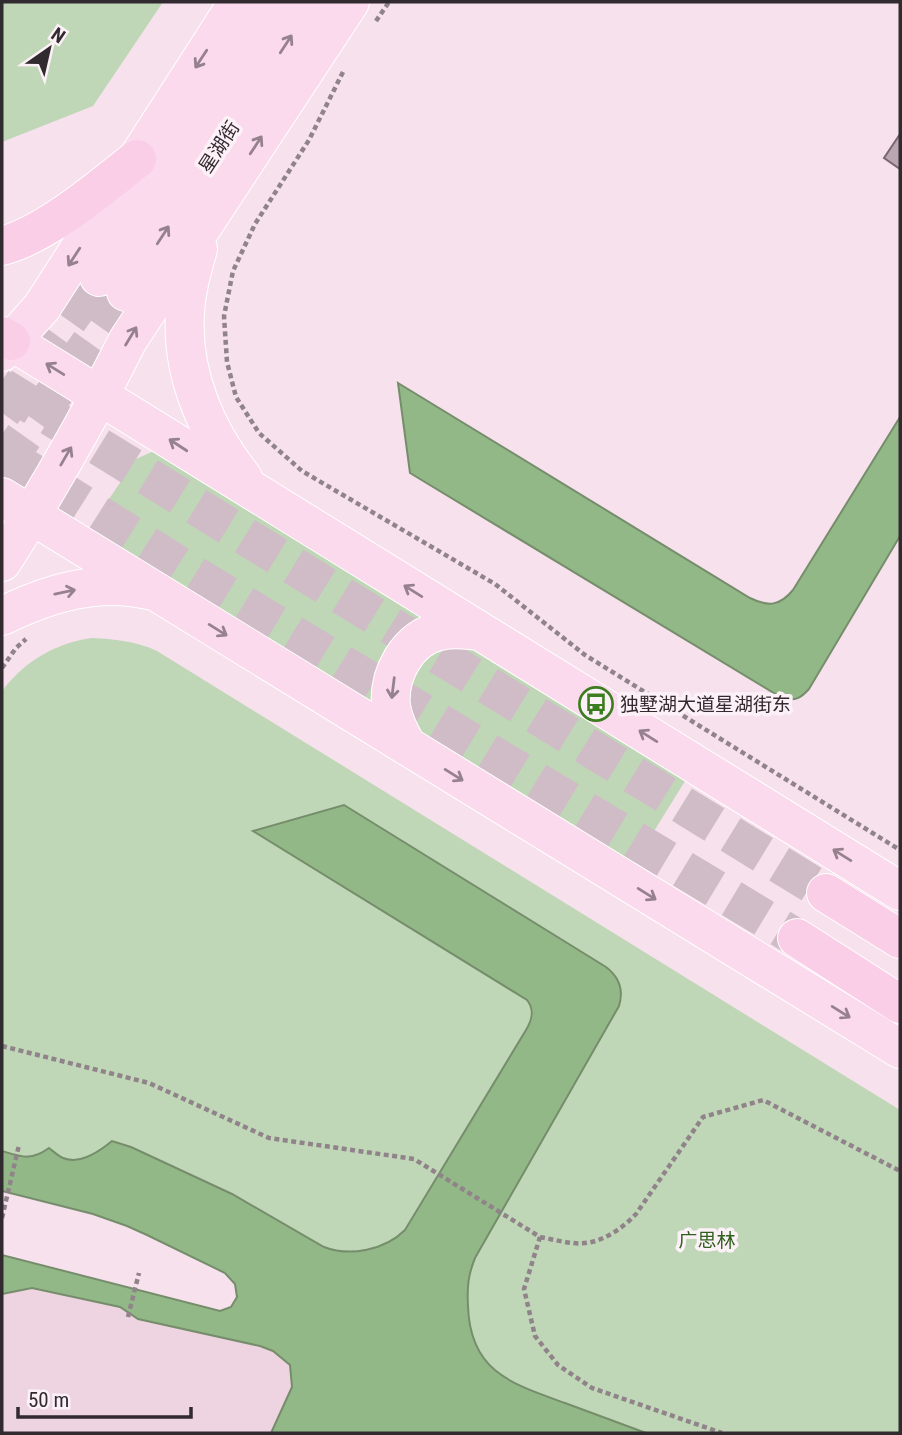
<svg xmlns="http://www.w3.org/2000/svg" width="902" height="1435" viewBox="0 0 902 1435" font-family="'Roboto Condensed','Noto Sans SC',sans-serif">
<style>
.built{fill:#eed3e1}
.green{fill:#bfd7b7}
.water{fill:#93b887;stroke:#768d6c;stroke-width:2}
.building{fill:#baa6b1;stroke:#786670;stroke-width:2}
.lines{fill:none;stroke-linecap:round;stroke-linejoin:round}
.primary-tunnel{stroke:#cfbcc6;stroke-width:38;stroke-dasharray:38 19;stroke-linecap:butt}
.trunk-tunnel{stroke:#cfbcc6;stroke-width:38;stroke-dasharray:38 19;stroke-linecap:butt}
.primary-casing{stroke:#fff;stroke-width:40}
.trunk-casing{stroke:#fff;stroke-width:40}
.path{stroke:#91838a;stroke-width:4.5;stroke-dasharray:5 3.5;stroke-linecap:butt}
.primary{stroke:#fcdaed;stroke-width:38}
.trunk{stroke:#fbcee7;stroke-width:38}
.oneway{stroke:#96828e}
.labels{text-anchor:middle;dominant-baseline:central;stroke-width:7;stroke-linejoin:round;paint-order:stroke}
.street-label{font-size:19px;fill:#312a2e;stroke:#fdf1f8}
.poi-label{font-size:19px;fill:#312a2e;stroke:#fdf1f8;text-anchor:start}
.park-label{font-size:19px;fill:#305f1d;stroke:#fdf1f8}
</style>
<rect width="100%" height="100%" fill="#f6e1ec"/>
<path class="built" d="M32 1288 120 1307 138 1319 266 1347 287 1362 354 1433H2V1294Z"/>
<path class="green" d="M2 2H163L93 106 2 142Z
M154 451 428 614 378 709 100 541 98 530 101 511 136 459Z
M92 638C114 639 136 641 157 651L900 1110V1433H646L522 1387 502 1376 493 1369 486 1361 472 1338 468 1312V1279L470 1270 479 1249 619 1006 622 998 620 985 527 1000 531 1005V1021L405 1230C385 1250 350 1257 324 1247L232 1194 184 1171 113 1141C100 1151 81 1165 64 1158 58 1156 53 1151 49 1148 31 1161 22 1157 2 1151V691C24 662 55 643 92 638Z
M470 644 690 773 630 870 417 739 405 712 413 668 433 651Z"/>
<path class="water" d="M398 383 750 598C768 607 780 606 793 590L900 417V536L809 689C800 699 795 701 782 698L410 473Z
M344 805 606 967C619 977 624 990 619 1006L475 1258C468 1275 467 1288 468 1306 470 1372 512 1384 565 1403 592 1413 619 1423 646 1433H271L292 1387 290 1365 273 1351 260 1346 138 1319 120 1307 32 1288 2 1294V1255L220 1311 231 1307 237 1297 235 1284 225 1273 147 1235 127 1226 93 1214 2 1191V1151C22 1157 31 1161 49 1148 53 1151 58 1156 63 1158 80 1165 100 1151 112 1141L131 1147 232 1194 324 1247C350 1257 385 1250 405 1230L526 1030C532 1020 535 1010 527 1000L253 831Z"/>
<path class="building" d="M900 134V169L884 158Z"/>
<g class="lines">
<path class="primary-tunnel" d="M2 413 99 277
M2 467 126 292"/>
<path class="trunk-tunnel" d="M2 387 826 893
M2 453 193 574 797 938"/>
<g class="primary-casing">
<path id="primary" d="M198 249C192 270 186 291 185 313 181 373 206 432 243 478
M99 277 276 2
M126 292 313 2
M11 341 900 891
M2 352 42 307 238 2
M2 497 900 1049
M2 562C48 490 90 416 128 340L350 2
M2 616C47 594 97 578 148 590
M407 746C400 734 393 721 391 706 388 675 407 638 440 631 453 628 465 629 478 631"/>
</g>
<g class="trunk-casing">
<path id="trunk" d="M2 246C47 234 100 188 137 159
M2 336 11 341
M826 893 900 939
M797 938 900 1004"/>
</g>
<path class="path" d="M376 21 389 2
M343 72 309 140 255 224 233 271 224 316 227 362 236 397 259 433 302 471 495 584 585 655 900 850
M2 668 16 648 26 639
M2 1046 149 1083 269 1138 414 1159 540 1237 524 1289 535 1336 558 1365 592 1388 722 1433
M2 1218 19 1145
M540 1237C551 1239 562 1242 573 1243 597 1246 620 1231 636 1214L703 1117 763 1100 900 1171
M128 1317 139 1273"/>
<use href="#primary" class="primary"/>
<use href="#trunk" class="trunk"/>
</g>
<defs><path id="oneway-shaft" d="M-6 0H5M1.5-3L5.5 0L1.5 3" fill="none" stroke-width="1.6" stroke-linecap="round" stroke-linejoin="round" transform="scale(1.75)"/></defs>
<g class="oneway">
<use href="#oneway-shaft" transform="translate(286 44) rotate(-57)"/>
<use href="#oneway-shaft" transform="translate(201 59) rotate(123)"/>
<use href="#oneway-shaft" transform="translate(256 145) rotate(-57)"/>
<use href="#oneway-shaft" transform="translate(163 235) rotate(-57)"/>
<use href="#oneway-shaft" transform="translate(74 257) rotate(123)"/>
<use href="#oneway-shaft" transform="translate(131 336) rotate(-59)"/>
<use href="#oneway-shaft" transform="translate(55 369) rotate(-148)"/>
<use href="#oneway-shaft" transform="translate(178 445) rotate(-147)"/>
<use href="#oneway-shaft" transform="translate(66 456) rotate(-60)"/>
<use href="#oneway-shaft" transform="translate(413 591) rotate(-148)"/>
<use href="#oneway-shaft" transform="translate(65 592) rotate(-12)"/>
<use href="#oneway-shaft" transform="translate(218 630) rotate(32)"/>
<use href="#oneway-shaft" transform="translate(393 688) rotate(97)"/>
<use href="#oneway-shaft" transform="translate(648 736) rotate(-148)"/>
<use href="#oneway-shaft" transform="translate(454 775) rotate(32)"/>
<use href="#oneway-shaft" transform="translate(842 855) rotate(-148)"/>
<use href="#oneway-shaft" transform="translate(647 894) rotate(32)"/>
<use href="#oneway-shaft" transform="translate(841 1012) rotate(32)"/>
</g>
<defs>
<g id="bus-ring" transform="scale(1.75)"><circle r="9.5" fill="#fdf1f8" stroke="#3c7e1f" stroke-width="1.5"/><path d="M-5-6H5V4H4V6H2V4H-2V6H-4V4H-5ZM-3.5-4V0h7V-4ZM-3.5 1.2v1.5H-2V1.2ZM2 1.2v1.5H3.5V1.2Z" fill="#3c7e1f"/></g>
</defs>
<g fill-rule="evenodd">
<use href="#bus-ring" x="596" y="704"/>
</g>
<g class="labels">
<g class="street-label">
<text transform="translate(219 147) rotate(-57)">星湖街</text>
</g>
<g class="poi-label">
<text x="620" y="704">独墅湖大道星湖街东</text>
</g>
<g class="park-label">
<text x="707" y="1240">广思林</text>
</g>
</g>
<rect width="902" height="1435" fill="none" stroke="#312a2e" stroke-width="7"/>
<g transform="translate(49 49) rotate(34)" stroke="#fdf1f8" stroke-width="5" paint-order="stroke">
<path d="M0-5L12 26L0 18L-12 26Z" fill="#312a2e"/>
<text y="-10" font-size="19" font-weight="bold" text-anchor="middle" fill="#312a2e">N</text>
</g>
<path d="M18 1407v10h173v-10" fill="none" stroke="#312a2e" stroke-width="3.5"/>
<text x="28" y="1407" font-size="21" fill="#312a2e" stroke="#fdf1f8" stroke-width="5" paint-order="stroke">50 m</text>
</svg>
